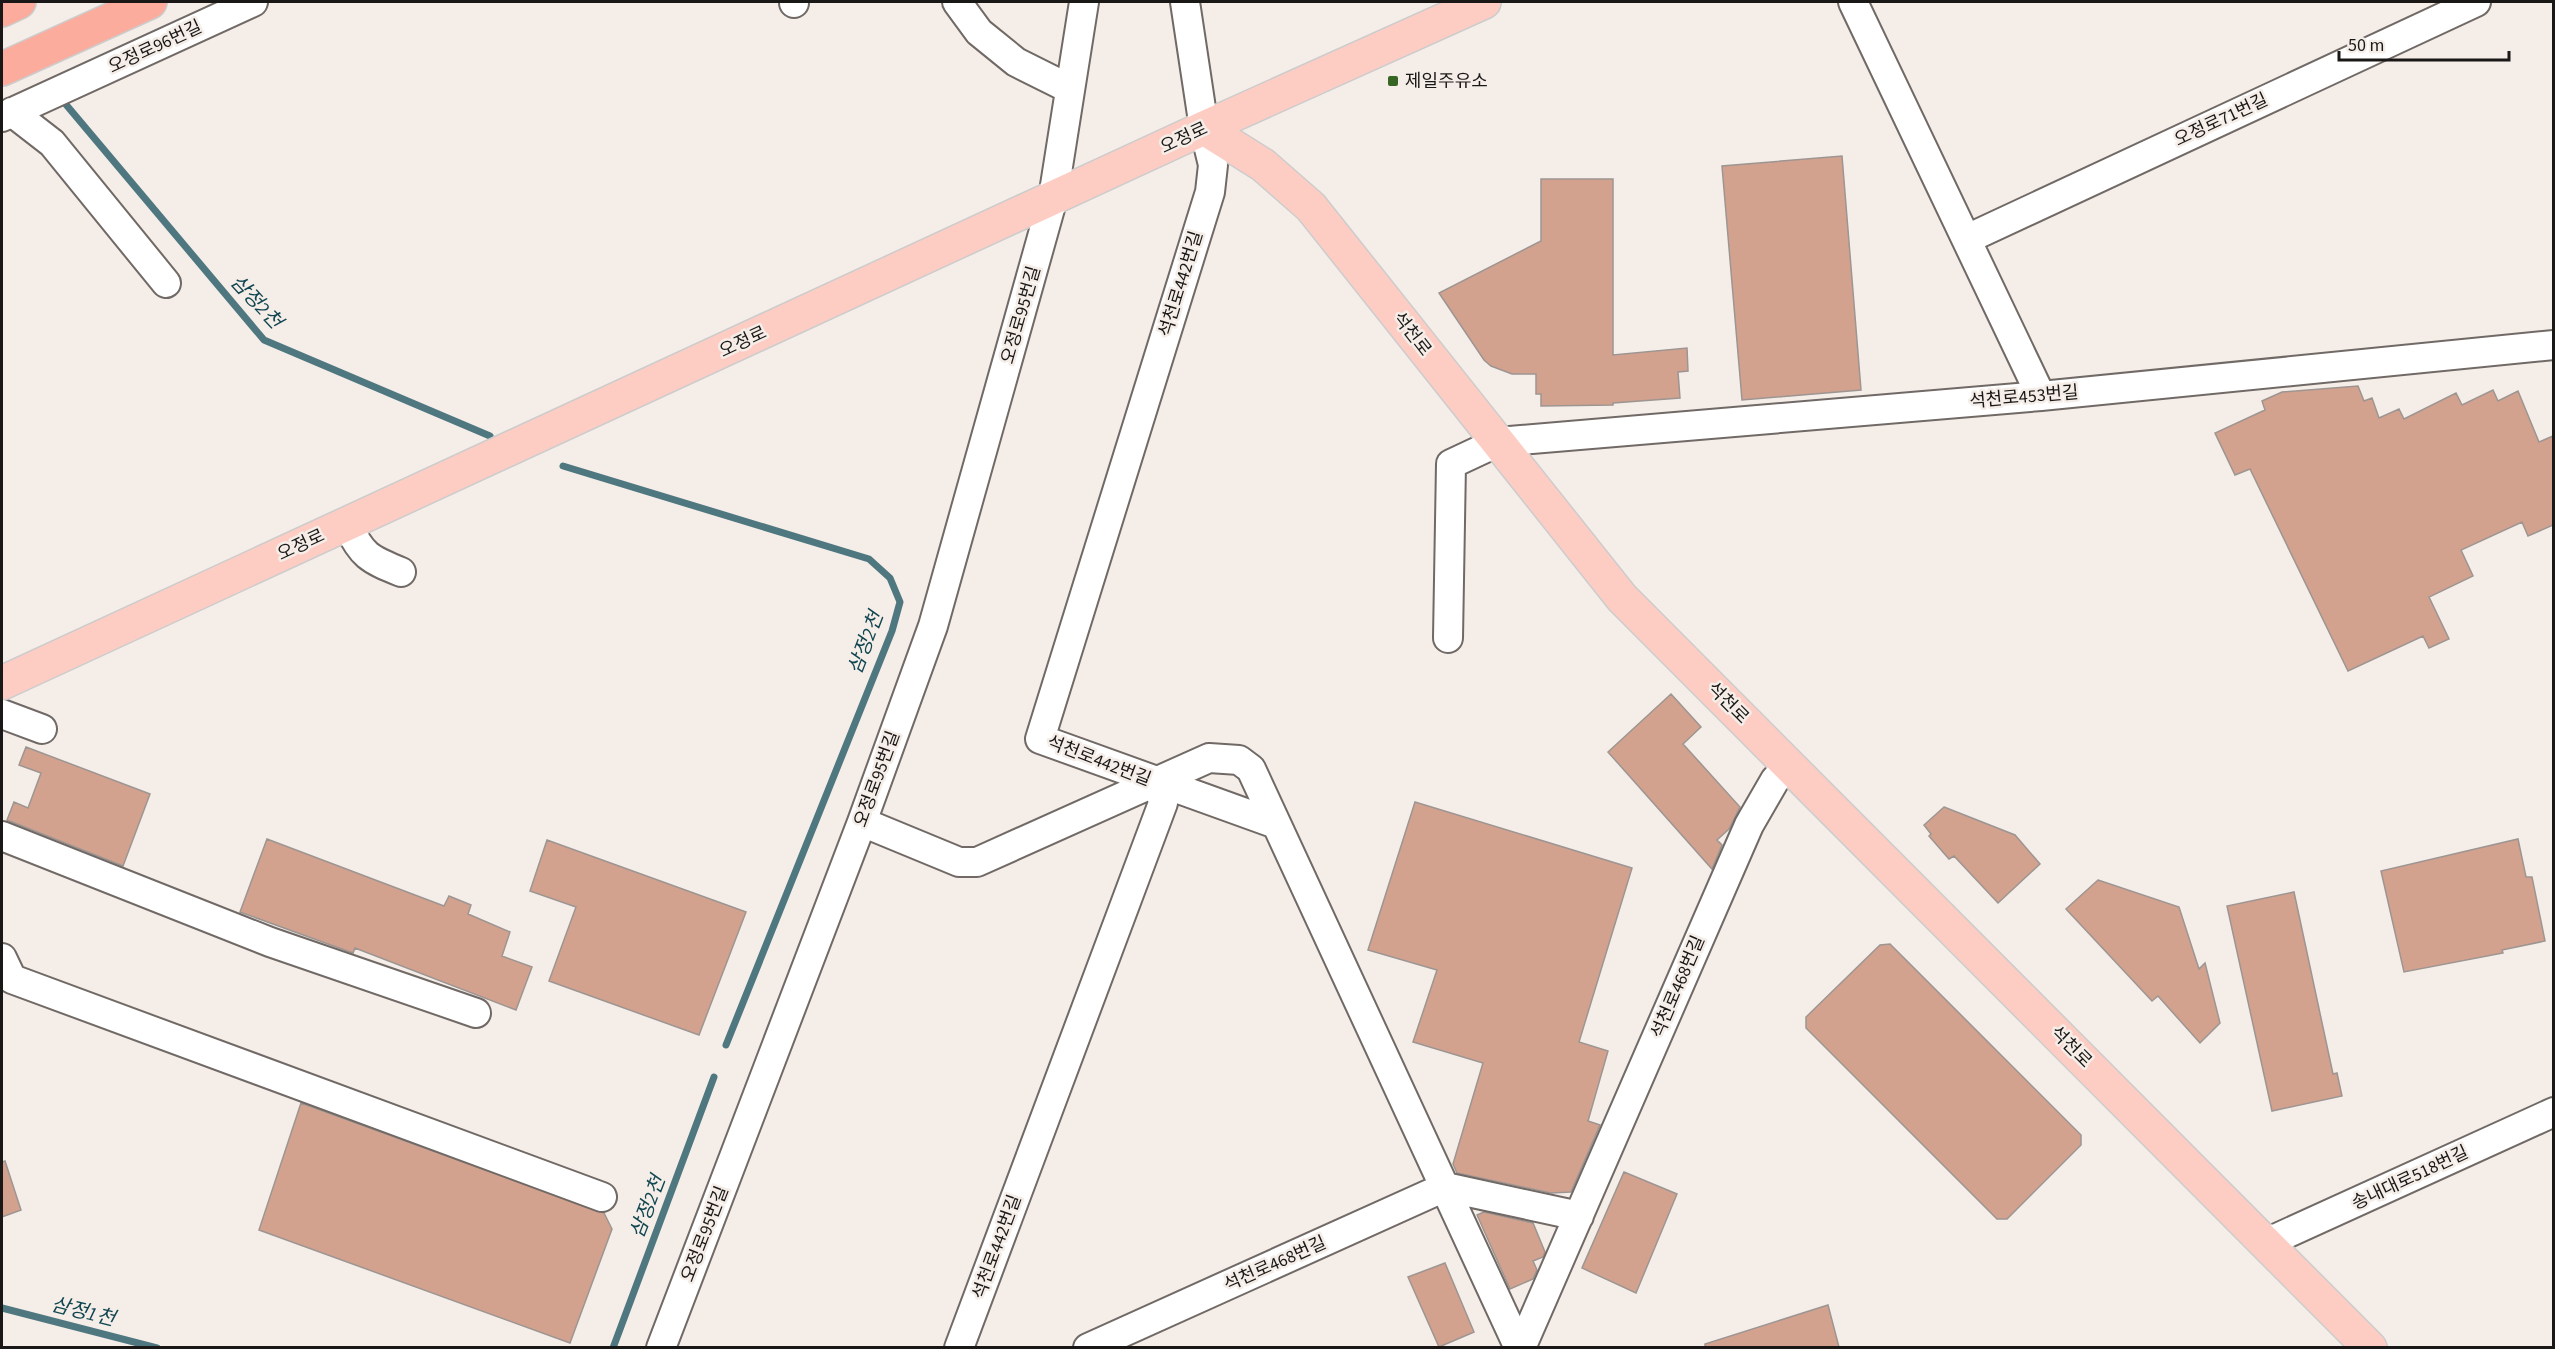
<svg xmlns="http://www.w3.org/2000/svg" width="2555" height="1349" viewBox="0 0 2555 1349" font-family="'Source Sans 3','Noto Sans KR',sans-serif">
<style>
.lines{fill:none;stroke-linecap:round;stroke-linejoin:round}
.stream{stroke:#4e7780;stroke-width:7}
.building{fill:#d3a28e;stroke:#9d9592;stroke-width:1.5}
.minor-casing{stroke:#706965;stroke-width:32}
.major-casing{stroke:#cdcccc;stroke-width:36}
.highway-casing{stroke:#cdcccc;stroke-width:36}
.minor{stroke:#fff;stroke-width:28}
.major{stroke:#fdcdc4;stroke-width:33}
.highway{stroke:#fbac9d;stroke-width:33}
.poi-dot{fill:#376523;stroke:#f5ede8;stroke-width:2}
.labels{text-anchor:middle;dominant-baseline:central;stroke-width:5;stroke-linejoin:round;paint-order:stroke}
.street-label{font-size:18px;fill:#1a1816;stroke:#f5ede8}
.poi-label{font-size:18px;fill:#1a1816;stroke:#f5ede8;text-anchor:start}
.water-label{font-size:20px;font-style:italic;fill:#114651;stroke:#f5ede8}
</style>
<rect width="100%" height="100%" fill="#f5ede8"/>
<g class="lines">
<path class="stream" d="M63 101 264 340 490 436
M563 466 869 559 890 578 900 602 892 631 726 1045
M2 1308 157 1348
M613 1348 714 1077"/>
</g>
<path class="building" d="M1842 156 1861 390 1742 400 1722 166Z
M1541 179H1613V355L1687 348 1688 371 1678 372 1680 398 1613 403V405L1541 406V394H1536V374H1512L1491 366 1484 360 1439 293 1541 241Z
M2358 386 2364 401 2372 398 2379 418 2399 409 2404 419 2456 393 2462 405 2493 390 2498 401 2518 391 2539 442 2553 436V525L2528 536 2522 522 2461 550 2473 576 2429 597 2449 639 2429 648 2423 636 2348 671 2250 469 2235 475 2215 433 2265 410 2262 401 2282 392Z
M1671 694 1701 727 1683 744 1740 807 1729 829 1717 840 1722 845 1712 869 1608 752Z
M26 747 150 794 123 866 7 820 14 802 28 808 41 773 19 765Z
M1415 802 1632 868 1579 1042 1608 1051 1588 1121 1600 1125 1571 1192 1551 1193 1457 1173 1453 1164 1483 1063 1413 1042 1437 970 1368 950Z
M1944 807 2015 835 2040 864 1998 903 1954 856 1949 859 1929 836 1931 834 1924 825Z
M267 839 444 906 449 896 471 905 468 914 510 932 502 956 532 967 516 1010 355 948 353 953 240 912Z
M2518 839 2526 877H2532L2545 941 2502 950 2503 953 2404 972 2381 871Z
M547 840 746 912 699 1035 549 981 576 907 530 891Z
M2098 880 2179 907 2199 969 2205 963 2220 1023 2200 1043 2158 996 2152 1001 2066 909Z
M2294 892 2333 1074 2337 1073 2342 1096 2272 1111 2227 906Z
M1890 944 2081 1135V1145L2007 1219H1997L1806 1028V1017L1880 945Z
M301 1103 604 1213 612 1229 570 1343 259 1230Z
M5 1161 21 1210 2 1217V1162Z
M1624 1172 1677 1194 1636 1293 1582 1268Z
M1484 1212 1533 1223 1545 1252 1543 1257 1533 1261 1537 1270 1533 1279 1510 1289 1477 1215Z
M1445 1263 1474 1332 1439 1347 1408 1277Z
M1828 1305 1839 1347H1705V1344Z"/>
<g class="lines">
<g class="minor-casing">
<path id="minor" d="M794 2V3
M957 2 979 32 1016 62 1070 89
M1185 2 1204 128 1213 165 1210 192 1040 739 1276 824
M1853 2 2041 396
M12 112 52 143 166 283
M2 117 253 2
M1967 239 2476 2
M347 524C362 556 369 559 401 572
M1448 638 1451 464 1498 442 2041 396 2554 345
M2 714 42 729
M862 822 959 862H977L1209 758 1239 760 1251 769 1519 1348
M2 836 270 942 476 1013
M2 958 12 979 602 1197
M2266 1243 2554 1112
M661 1348 862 822 933 626 1053 198 1084 2
M959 1348 1163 803 1158 782
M1088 1348 1445 1187 1579 1216
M1521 1348 1749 825 1775 780 1789 765"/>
</g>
<g class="major-casing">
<path id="major" d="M1204 128 1263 165 1311 207 1622 598 2370 1348
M2 683 1204 128 1484 2"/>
</g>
<g class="highway-casing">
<path id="highway" d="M2 10 19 2
M2 69 150 2"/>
</g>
<use href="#minor" class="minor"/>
<use href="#major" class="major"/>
<use href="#highway" class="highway"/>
</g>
<rect class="poi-dot" x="1387" y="75" width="12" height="12" rx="3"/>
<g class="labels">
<g class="street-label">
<text transform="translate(155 47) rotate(-25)">오정로96번길</text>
<text transform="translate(2221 120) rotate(-25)">오정로71번길</text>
<text transform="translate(1184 138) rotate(-25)">오정로</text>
<text transform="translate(1181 284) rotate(-73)">석천로442번길</text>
<text transform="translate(1021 315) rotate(-74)">오정로95번길</text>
<text transform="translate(1412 334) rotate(52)">석천로</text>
<text transform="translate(743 342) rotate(-25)">오정로</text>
<text transform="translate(2024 397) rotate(-5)">석천로453번길</text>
<text transform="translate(301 545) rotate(-25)">오정로</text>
<text transform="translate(1728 703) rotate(45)">석천로</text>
<text transform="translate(1099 761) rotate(21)">석천로442번길</text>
<text transform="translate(877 779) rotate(-70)">오정로95번길</text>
<text transform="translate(1678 987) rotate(-67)">석천로468번길</text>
<text transform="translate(2071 1047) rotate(45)">석천로</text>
<text transform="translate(2410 1178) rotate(-25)">송내대로518번길</text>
<text transform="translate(705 1234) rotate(-69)">오정로95번길</text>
<text transform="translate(997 1247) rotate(-70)">석천로442번길</text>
<text transform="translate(1275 1264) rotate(-24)">석천로468번길</text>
</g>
<g class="poi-label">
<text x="1405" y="81">제일주유소</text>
</g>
<g class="water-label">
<text transform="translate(256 302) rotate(47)">삼정2천</text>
<text transform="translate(866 643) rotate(-69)">삼정2천</text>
<text transform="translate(648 1207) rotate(-69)">삼정2천</text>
<text transform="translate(83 1312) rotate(14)">삼정1천</text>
</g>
</g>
<rect width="2555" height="1349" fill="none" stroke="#1a1816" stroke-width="6"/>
<path d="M2339 51v9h170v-9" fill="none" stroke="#1a1816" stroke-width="3"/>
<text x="2348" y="51" font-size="18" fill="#1a1816" stroke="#f5ede8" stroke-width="4.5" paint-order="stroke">50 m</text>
</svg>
